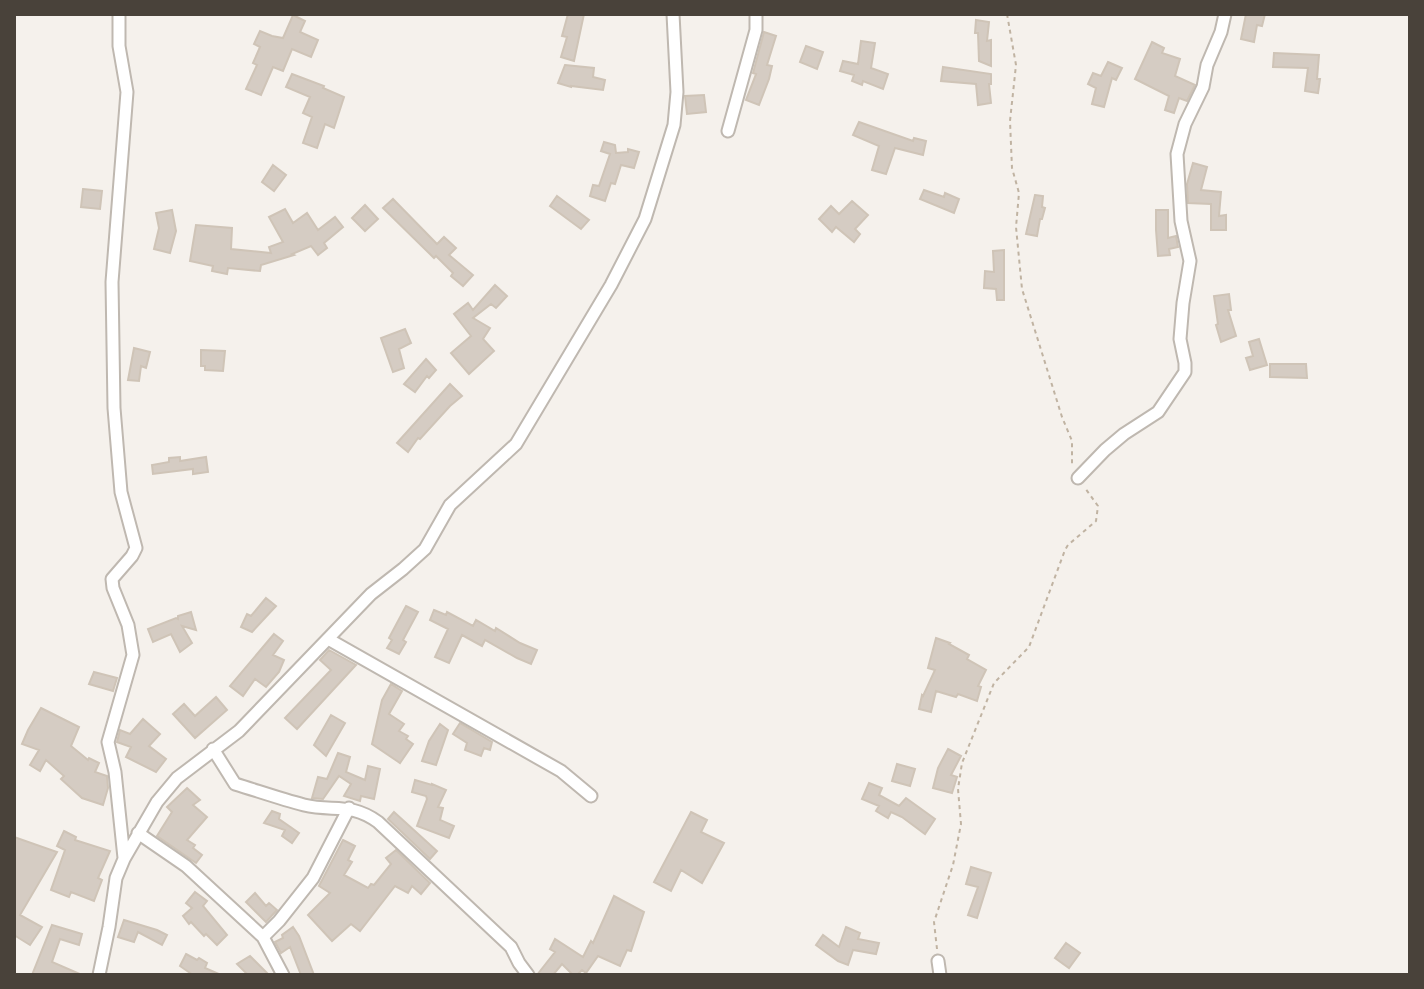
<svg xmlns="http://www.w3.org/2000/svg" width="1424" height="989" viewBox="0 0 1424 989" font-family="Commissioner,sans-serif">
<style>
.building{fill:#d5ccc3;stroke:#cfc4b7;stroke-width:2}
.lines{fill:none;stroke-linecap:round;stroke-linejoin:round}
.street-casing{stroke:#bfb8b0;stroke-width:15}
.path{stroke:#c0b3a2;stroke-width:2;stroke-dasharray:4 4;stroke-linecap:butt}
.street{stroke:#fff;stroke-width:11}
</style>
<rect width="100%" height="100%" fill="#f5f1ec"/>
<path class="building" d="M568 14H584L574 61 561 57 567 37 562 36Z
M1246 14H1265L1262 26 1257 25 1254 42 1241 39Z
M293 15 305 21 300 32 318 40 311 57 292 49 283 71 273 67 261 95 246 89 257 65 253 63 260 47 254 44 260 31 272 36 283 38Z
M976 20 989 22 987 41 991 40V66L979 61 978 33H975Z
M764 32 776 36 767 65 772 66 769 79 759 105 746 100 756 74 753 73Z
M861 41 875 43 871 68 888 74 883 89 863 81 862 85 852 81 854 75 840 71 843 61 858 64Z
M1152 42 1164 48 1162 53 1180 59 1175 76 1195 85 1187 101 1179 98 1174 113 1165 110 1169 96 1135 79Z
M806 46 823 52 817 69 800 62Z
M1274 53 1319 55 1317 79H1320L1318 93 1305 91 1308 68 1273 67Z
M1108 62 1122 68 1116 80 1112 78 1104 107 1092 104 1096 88 1088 84 1093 73 1101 76Z
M565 65 594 68 593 77 605 80 603 90 571 86V87L558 83Z
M943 67 991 74V84H989L991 103 978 105 976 84 941 81Z
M292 74 324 86 323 88 344 97 334 128 325 124 317 148 303 143 312 117 303 113 310 97 286 87Z
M704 95 706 112 687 114 685 96Z
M859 122 913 141 914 138 926 141 923 155 895 148 886 174 872 170 879 146 853 135Z
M604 142 615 145 616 153 628 152V149L639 152 634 168 621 165 615 184 611 183 605 201 590 196 593 185 599 186 610 154 601 151Z
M1193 163 1207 167 1201 190 1221 192 1219 216 1226 215V230H1211V204L1188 203 1187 184Z
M273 165 286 175 274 191 262 182Z
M83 189 102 191 100 209 81 207Z
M924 190 944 197 945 193 959 199 954 213 920 199Z
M1035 195 1043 196 1042 207 1045 208 1042 219H1040L1037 236 1026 234Z
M557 196 589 220 581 229 550 206Z
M393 199 437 244 444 237 456 248 449 255 473 275 463 286 451 276 453 273 436 256 434 258 383 208Z
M852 201 868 215 855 229 860 234 854 242 836 227 832 232 819 219 831 206 839 214Z
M365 205 378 219 365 231 352 218Z
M285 209 293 223 307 213 318 230 335 217 343 227 324 243 327 248 318 255 311 246 292 254 294 255 261 265 260 271 228 268 227 274 212 271 213 266 190 261 196 225 232 228 231 249 271 253 269 247 283 242 269 217Z
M172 210 176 231 170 253 154 249 159 228 156 213Z
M1156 210H1168V238L1176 236 1178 247 1169 249 1170 255 1158 256 1156 230Z
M1004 250V300H997L996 289 984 288 985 271 994 272 993 251Z
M495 285 507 296 496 308 491 304 473 318 490 328 483 339 494 351 469 374 451 353 471 336 454 314 468 303 473 310Z
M1229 294 1231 310H1228L1236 336 1221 342 1216 325 1218 324 1214 296Z
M405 329 411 343 399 349 404 368 393 372 381 338Z
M1259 339 1267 365 1250 370 1246 358 1253 356 1249 342Z
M134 348 150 352 146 368 141 366 139 381 128 380Z
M201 350 225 351 223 371 205 370V366H201Z
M426 359 436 370 429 378 427 376 415 392 404 384Z
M1270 364H1306L1307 378 1270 377Z
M450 384 462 396 450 406 420 439 418 438 408 452 397 443Z
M180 457V461L206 457 208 472 193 474V469L153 474 152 465 169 462V458Z
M266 598 276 606 252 632 241 627 247 614 251 616Z
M406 606 418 612 403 640 406 642 399 654 387 648 392 640 389 638Z
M434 610 446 615 447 612 473 626 476 620 495 631 496 628 520 643 537 650 531 664 517 658 485 640 482 646 462 635 449 663 435 657 448 629 430 620Z
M191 612 196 630 182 626 192 643 180 652 171 634 153 642 148 629 176 618 178 619V616Z
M274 634 283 641 273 655 284 660 279 672 266 687 255 679 243 696 230 686Z
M936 638 950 643 949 644 969 655 967 659 986 670 978 686 981 687 977 701 958 694 956 697 936 691 931 712 919 709 922 695 923 696 935 670 928 668Z
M329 650 356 665 297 729 285 718 331 670 320 660Z
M94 672 117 678 113 691 89 684Z
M391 684 402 691 389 714 404 724 399 731 408 736 406 739 413 744 400 763 372 744 382 700Z
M216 697 227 710 195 738 173 714 184 704 195 716Z
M41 708 79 727 71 746 88 760 89 758 99 763 95 772 107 776 108 788 103 805 82 798 61 779 64 776 46 760 40 771 30 765 39 750 22 744 28 730Z
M331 715 345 723 326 756 314 745Z
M143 719 160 734 149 746 166 759 156 772 126 757 131 747 117 742 120 730 130 734Z
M460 723 492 742 490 750 484 748 481 756 465 750 467 743 453 734Z
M440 724 448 730 436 765 422 761 429 741Z
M948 749 961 756 951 775 957 777 952 793 933 788 938 768Z
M338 753 350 757 346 772 365 780 368 766 380 769 374 799 361 796 360 801 344 796 351 784 339 776 323 799 312 798 318 777 327 779Z
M897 764 915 769 910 786 892 781Z
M415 780 432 785V784L446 790 438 807 443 808 440 820 454 826 449 838 417 826 427 799 426 796 412 792Z
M869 783 882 788 879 795 899 806 906 798 935 819 925 834 902 817 891 812 888 818 876 811 879 806 862 799Z
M187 788 200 800 193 805 207 817 187 840 195 845 193 848 202 855 196 863 157 836 172 812 167 807Z
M272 811 280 814 279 819 299 833 292 843 282 836 285 830 264 823Z
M394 812 437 851 430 859 388 819Z
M691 812 707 820 701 832 724 843 702 883 681 870 671 891 654 882Z
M64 831 76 837 75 840 110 851 98 878 102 880 94 901 71 892 69 897 51 890 65 850 57 846Z
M14 837 57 852 20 915 42 927 30 945 14 935Z
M343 840 355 846 348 860 352 862 344 875 368 888 371 884 374 885 391 864 386 858 396 850 430 883 421 894 412 886 408 893 395 886 360 931 351 924 332 941 308 915 330 893 319 886Z
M971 867 991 873 977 918 968 915 978 887 966 884Z
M195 892 207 901 203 906 227 935 217 945 206 934 204 936 191 922 189 924 183 916 192 908 186 903Z
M255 893 266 906 269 903 277 910 266 922 246 902Z
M614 896 644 912 631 951 627 950 620 966 598 956 586 973 582 970 577 975H573L562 964 553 975H537L555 952 550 949 555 939 583 957 591 941 593 943Z
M124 920 157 930 167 935 162 945 138 932 134 942 118 937Z
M52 925 82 934 79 945 60 939 52 962 82 975H32Z
M293 927 299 936 314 975H301L290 947 281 953 275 942 283 938 282 935Z
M846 927 860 933 858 939 879 943 876 954 853 950 848 965 838 961 816 945 823 935 839 947Z
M1066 943 1080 953 1069 968 1055 958Z
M186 954 197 960 199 958 207 963 205 968 221 975H193L180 966Z
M250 956 269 975H248L237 964Z"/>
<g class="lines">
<g class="street-casing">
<path id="street" d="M119 14V46L127 92 112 282 114 408 121 492 136 548 132 556 112 579 113 588 128 625 133 655 108 742 115 772 124 858
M728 131 756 30V14
M1078 478 1105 450 1124 434 1158 412 1185 372V363L1180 339 1183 303 1190 261 1181 221 1177 154 1185 124 1203 87 1207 65 1221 32 1225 14
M328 639 561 771 591 796
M213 749 235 784C258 791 281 799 304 805 333 812 350 802 378 822L511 947 519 963 528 975
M138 833 186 866 263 937 283 975
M263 937 279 921 313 878 349 808
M938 961 940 975
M99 975 109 927 116 878 124 859 157 802 177 778 239 731 371 594 403 569 425 549 450 505 516 444 611 285 645 219 674 125 677 92 673 14"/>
</g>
<path class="path" d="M1007 14 1016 65 1010 121 1012 168 1019 193 1016 227 1022 289 1062 417 1072 441V466
M937 949 934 922 953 865 961 824 958 789 962 763 994 683 1029 647 1065 550 1068 545 1096 521 1098 506 1085 488"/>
<use href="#street" class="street"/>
</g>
<rect width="1424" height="989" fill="none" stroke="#49423a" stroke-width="32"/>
</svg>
